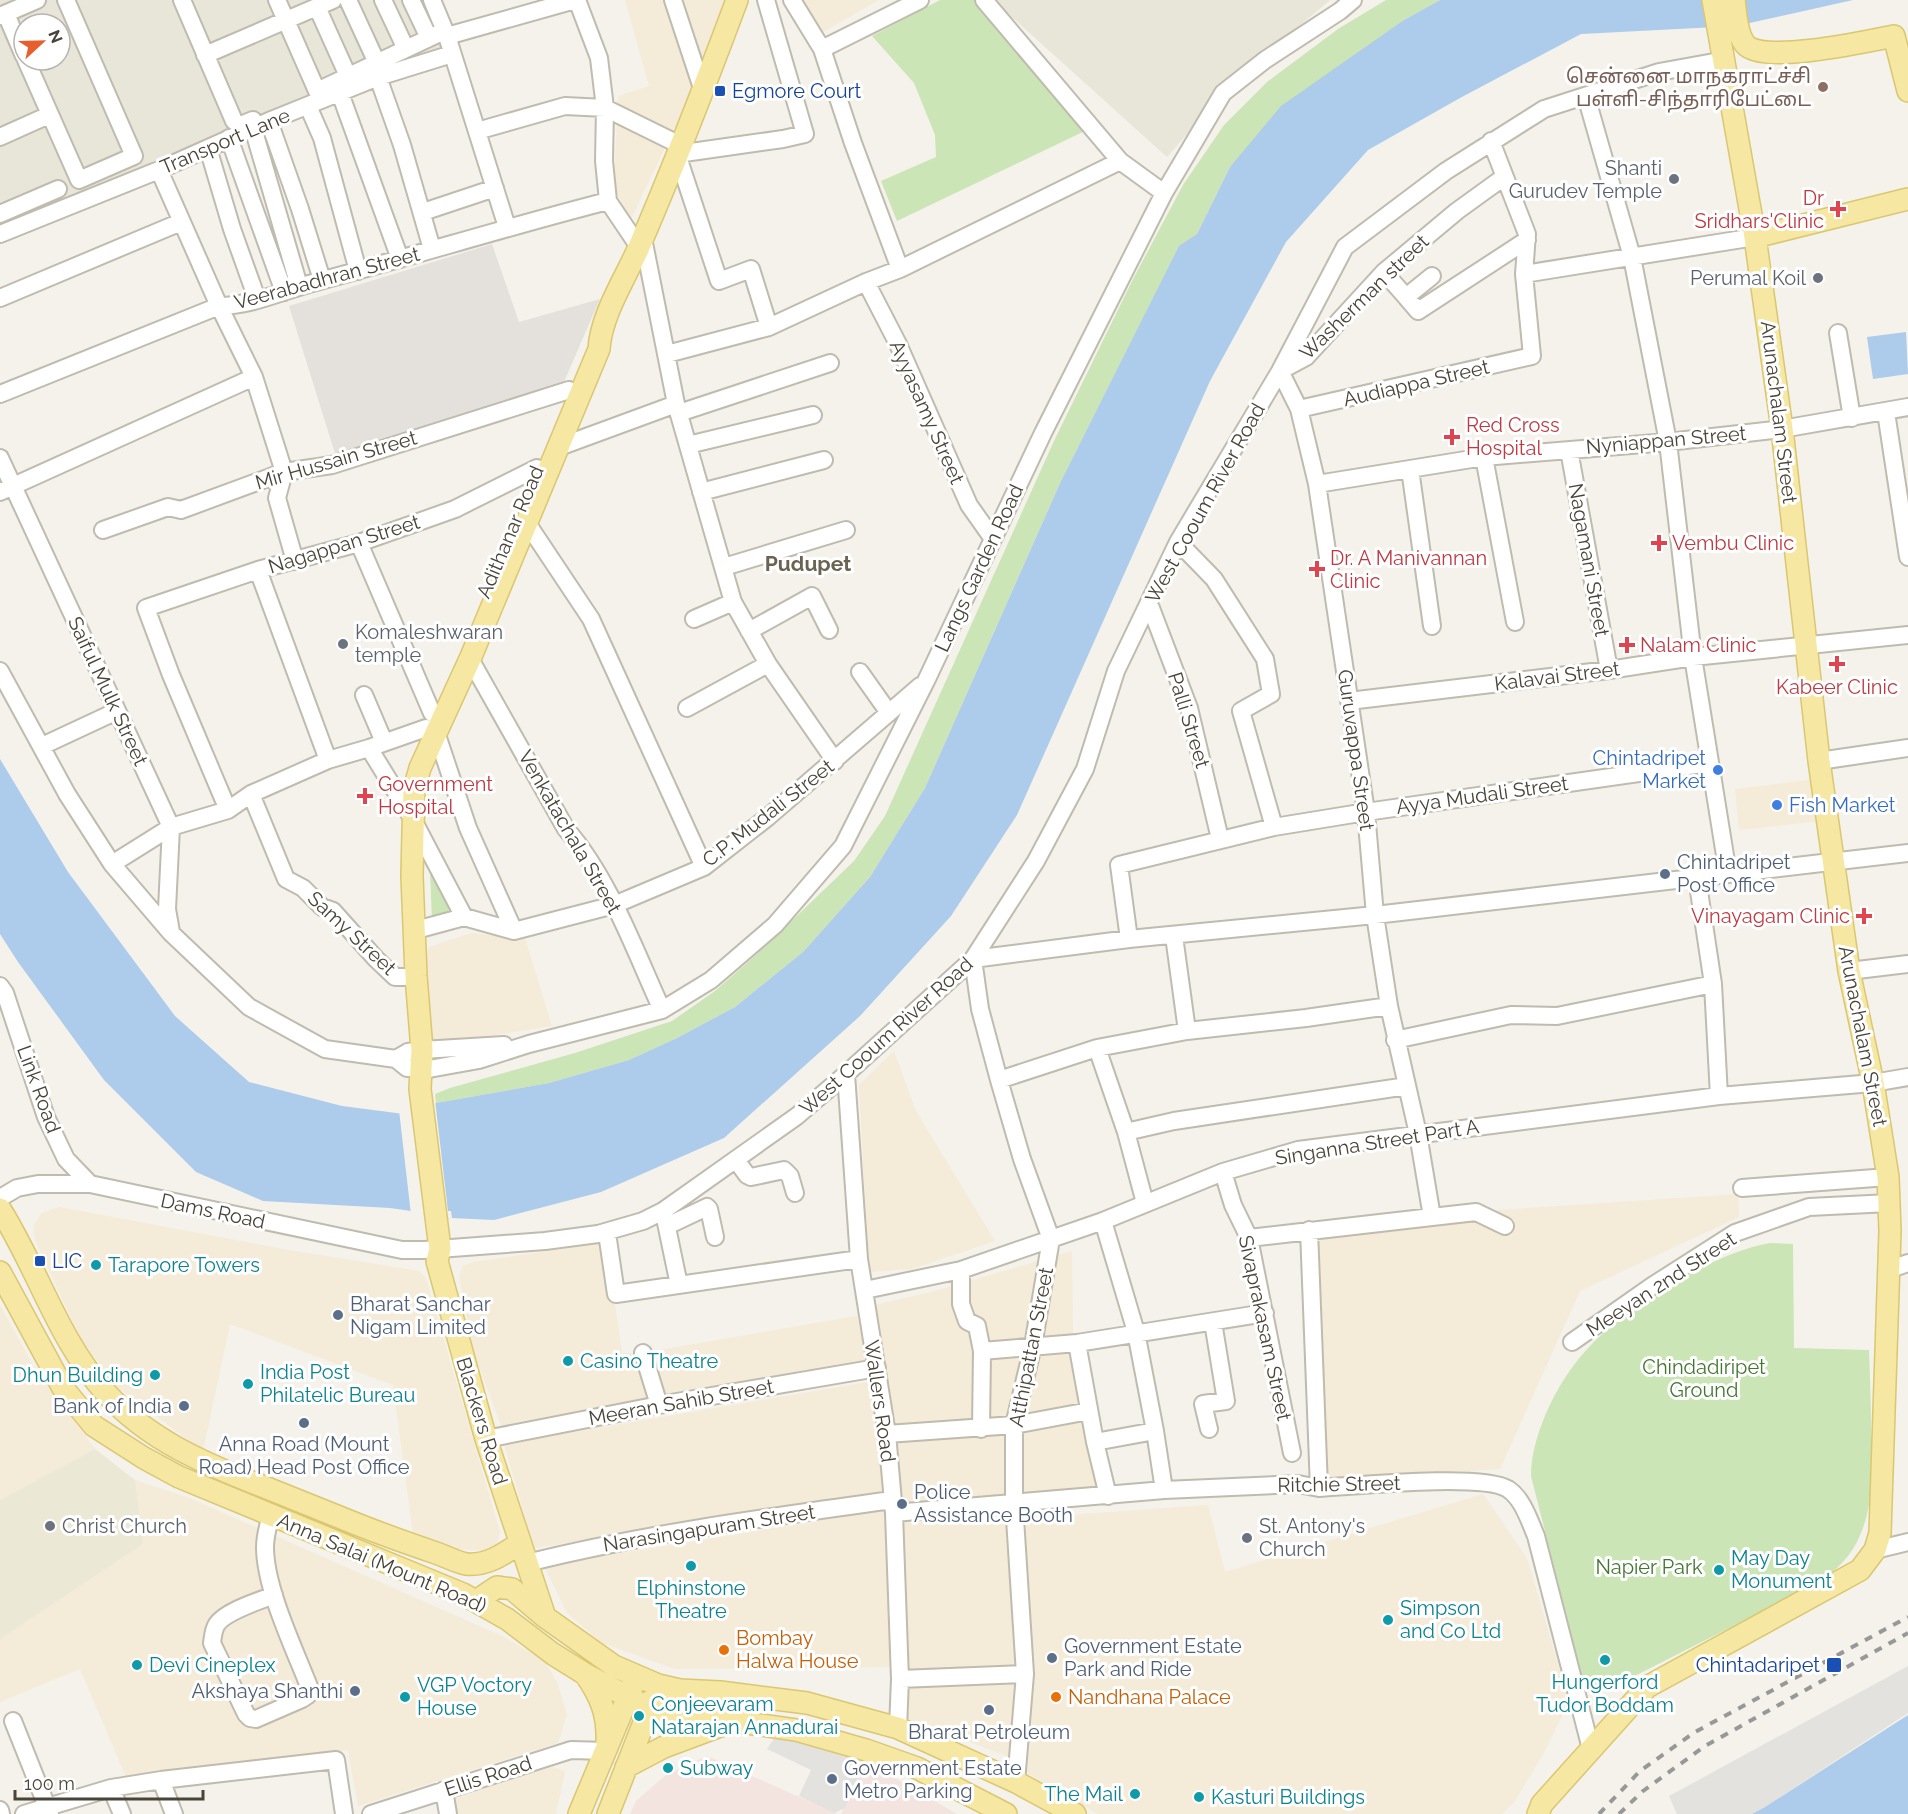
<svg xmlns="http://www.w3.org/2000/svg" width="1908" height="1814" viewBox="0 0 1908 1814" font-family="Raleway,'Noto Sans Tamil',sans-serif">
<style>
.residential{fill:#e8e5d9;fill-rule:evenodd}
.commercial{fill:#f4ebd8}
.industrial{fill:#e4e1dc}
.education{fill:#ece8d6}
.medical{fill:#f3e4e0}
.green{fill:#cbe5b7}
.parking{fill:#e3e2df}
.water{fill:#adcbeb}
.pier{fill:#f4f2eb}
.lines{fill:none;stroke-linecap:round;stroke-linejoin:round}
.minor-casing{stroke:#bfbbae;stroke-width:20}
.major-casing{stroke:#dac772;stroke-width:24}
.minor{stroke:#fff;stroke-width:16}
.major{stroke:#f6e7a2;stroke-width:21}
.rail{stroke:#989898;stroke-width:4;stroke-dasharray:8 8;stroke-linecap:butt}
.education-dot{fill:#8d6e63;stroke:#fff;stroke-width:2}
.transit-dot{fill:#1a4fb4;stroke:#fff;stroke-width:2}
.worship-dot{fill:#6b7280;stroke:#fff;stroke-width:2}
.health-dot{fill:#e0444e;stroke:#fff;stroke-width:2}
.shop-dot{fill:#3f7fe0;stroke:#fff;stroke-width:2}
.service-dot{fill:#5c6f8a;stroke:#fff;stroke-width:2}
.culture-dot{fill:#0f9aa8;stroke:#fff;stroke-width:2}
.food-dot{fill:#e8710a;stroke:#fff;stroke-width:2}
.labels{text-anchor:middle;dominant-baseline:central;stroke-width:6;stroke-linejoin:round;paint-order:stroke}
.education-label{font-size:20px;fill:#785e54;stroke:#fff;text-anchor:end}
.transit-label{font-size:20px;fill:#164399;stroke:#fff;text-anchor:start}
.street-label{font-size:20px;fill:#484439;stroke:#fff}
.worship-label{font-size:20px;fill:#5b616d;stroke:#fff;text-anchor:start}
.health-label{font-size:20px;fill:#be3a42;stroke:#fff;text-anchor:start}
.shop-label{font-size:20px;fill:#366cbe;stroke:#fff;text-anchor:end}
.service-label{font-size:20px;fill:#4e5e75;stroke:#fff;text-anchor:start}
.culture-label{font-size:20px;fill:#0d838f;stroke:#fff;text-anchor:start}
.park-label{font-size:20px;fill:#437531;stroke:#fff}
.food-label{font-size:20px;fill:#c56008;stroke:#fff;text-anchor:start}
.neighbourhood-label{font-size:21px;font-weight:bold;fill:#6a6351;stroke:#fff}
</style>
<rect width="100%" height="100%" fill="#f4f2eb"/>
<path class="residential" d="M0 0H425L449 62 0 228ZM24 24H60V60H24Z
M993 0H1330L1232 83 1167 157Z"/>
<path class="commercial" d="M625 0H727L710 53 630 221 614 187 618 96 649 86Z
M798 0H879L818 35Z
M1815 779 1820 821 1739 830 1735 789Z
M471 933 525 938 552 1026 452 1042H437L427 1038 422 959 429 947Z
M894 1051 916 1111 995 1241 912 1269 869 1272 859 1085Z
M1738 1194 1739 1217 1580 1291 1500 1469 1324 1480 1316 1241 1483 1211Z
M59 1207 289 1250 419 1271 426 1278 500 1532 497 1546 483 1551 449 1548 413 1534 393 1385 230 1324 203 1451 117 1387 80 1338 35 1240 33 1226 42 1213Z
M606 1243 622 1353H635L650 1404 503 1430 472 1348 459 1276 463 1266 473 1262Z
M1072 1251 1073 1334 1103 1491 897 1503 875 1305 931 1292Z
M0 1305 34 1367 95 1449 0 1500Z
M857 1316 868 1367 662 1400 648 1352Z
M874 1381 887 1488 881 1497 534 1548 504 1444Z
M135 1480 192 1499 502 1636 544 1660 558 1684 567 1715 558 1743 358 1806 348 1750 126 1777 80 1669 0 1702V1639L143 1544Z
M1483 1494 1527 1558 1566 1691 1564 1712 1546 1749 1515 1801 1502 1814H1098L1022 1770 1026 1521 1067 1515 1208 1505 1225 1572Z
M1014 1508 1020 1670 906 1672 904 1523Z
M884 1510 894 1667 675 1669 602 1643 567 1613 544 1566Z
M906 1682H1022L1012 1758 898 1715Z
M553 1767 565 1771 556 1814H455V1795Z"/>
<path class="industrial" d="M492 244 519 322 600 299 560 391 337 460 289 306Z"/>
<path class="education" d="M95 1449 135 1480 143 1544 0 1639V1500Z"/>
<path class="medical" d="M707 1756 779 1788 838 1814H630L636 1801 666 1775Z
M866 1761 957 1814H841Z"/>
<path class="green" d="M940 0H974L1091 128 897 221 881 181 936 157 935 135 914 83 872 36Z
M1386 0H1440L1404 20 1230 167 1197 234 1179 247 1061 481 925 788 870 877 803 952 735 1007 677 1038 629 1060 549 1083 436 1103 435 1094 450 1088 575 1053 672 1021 715 991 757 954 854 861 885 816 1054 441 1132 281 1183 185 1224 125 1267 82 1338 29Z
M430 870 453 915 432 922Z
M1770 1243 1793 1244 1794 1348 1869 1350C1870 1377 1871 1405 1871 1433 1872 1466 1874 1502 1861 1533 1853 1555 1835 1572 1816 1584L1611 1688C1593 1693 1588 1690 1581 1673L1531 1476C1531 1432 1561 1375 1591 1345 1630 1305 1715 1252 1770 1243Z"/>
<path class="parking" d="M1908 1666V1713L1765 1807 1752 1814H1677L1669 1796Z
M783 1736 831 1747 858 1759 862 1769 845 1808 834 1813 799 1796 811 1770 767 1749 775 1737Z"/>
<path class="water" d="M1440 0H1853L1736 26 1581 34 1460 98 1368 150 1286 242 1210 381 1017 815 951 916 860 1016 724 1138 601 1192 494 1220 452 1218 435 1220 411 1211 390 1208 263 1201 196 1172 104 1080 18 962 0 934V759L68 872 175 1016 249 1082 342 1106 404 1114 436 1103 549 1083 629 1060 677 1038 735 1007 803 952 870 877 925 788 1061 481 1179 246 1197 234 1230 167 1281 106 1404 20Z
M1906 332 1908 374 1873 379 1867 337Z
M1908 1715V1814H1752L1765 1807Z"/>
<path class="pier" d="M435 1100 448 1211H451L452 1218 429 1221 411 1215 399 1110 404 1111Z"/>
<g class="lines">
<g class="minor-casing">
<path id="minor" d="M182 0 234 121 241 125 253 120
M277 0 317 91 444 31
M348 0 377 63
M383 0 406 49
M411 0 429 38
M432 0 447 36 507 227
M577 0 599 58 605 108 604 161 608 201 639 247
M673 0 703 91
M766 0 805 134 783 139 677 154 719 281 751 269 769 327
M792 0 822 49 853 143 900 269
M984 0 1120 161 1164 193
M317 7 348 76
M6 14 24 56
M0 16 37 0
M447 36 575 0
M822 49 920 0
M205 55 333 0
M26 60 79 180 134 156 66 0
M378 77 402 145 432 249
M340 93 400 259
M1586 96 1632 257 1668 442 1693 657 1728 874
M308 106 322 138 358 271
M269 121 300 209 322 280
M253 128 299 286
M477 131 565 106 605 108 680 145
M0 137 49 115
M229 138 284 292
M208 148 232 229 257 299
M159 170 219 306 254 377 284 472 277 498 295 561
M1504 177 1457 211 1384 272 1306 357 1280 371 1299 409 1317 484 1366 812 1375 915 1389 1006 1418 1134 1432 1217 1476 1212 1505 1226
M423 212 495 188
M0 214 58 189
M0 234 159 170 269 121 378 77 452 54
M643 238 676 404 733 602 768 664 835 761
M1384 272 1406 297 1432 276
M1524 274 1755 237
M866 282 898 344 969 505 993 539
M1406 297 1418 311 1527 240
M0 298 181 222
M1838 333 1852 418
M667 354 769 327 866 282 900 269 1120 161
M0 394 219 306C252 306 284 290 316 282 414 256 510 226 608 201
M1299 409 1532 356 1524 274 1527 234 1491 141
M1886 412 1908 557
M679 413 830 363
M688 445 813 415
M559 447 676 404
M1569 450 1609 670
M1484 457 1515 622
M0 458 171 827 167 909 171 932
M1410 469 1432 626
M1317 484 1484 457 1668 442 1782 429 1908 407
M0 492 254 377
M701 492 824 460
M527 523 591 619 704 867
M103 530 168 507 181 510 284 472 332 465 569 390
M1178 542 1214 579 1265 659 1271 694 1241 711 1274 827
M359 543 432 713
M724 567 846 530
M258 570 328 760
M1149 603 1189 708 1220 839
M694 619 733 602
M749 631 812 596 829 630
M470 659 566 829C609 878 635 951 662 1010
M0 671 67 794 112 864 171 933 249 1007 325 1049 396 1059 407 1068 429 1069 479 1060 529 1044 662 1010 711 980 775 925 843 846 926 681 1043 433 1164 193 1223 93 1265 60 1340 11 1353 0
M860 672 889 713
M364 695 384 742
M1349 701 1609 670 1693 657 1908 635
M687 708 768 664
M436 732 468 828 514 931
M42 746 117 711
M369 748 412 818 464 917 514 931 614 905 704 867 768 817 920 686
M1819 761 1908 748
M251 794 286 879 303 888 322 907 333 911 376 959 395 977H404
M228 810 171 675 146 608 258 570 359 543 455 509 537 468
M112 864 171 827 228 810 251 794 328 760 369 748 426 728
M1697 878 1713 984 1719 1096
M416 930 464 917
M1174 936 1187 1031
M1129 939 1119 865 1274 827 1366 812 1709 763
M1849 971 1908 964
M0 986 5 993 46 1117 66 1159 90 1184
M1395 1040 1511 1015 1557 1016 1713 984
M1097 1048 1126 1132 1145 1203
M396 1059 408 1052 422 1050 504 1045
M846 1074 859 1259 887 1434 894 1513 900 1679 898 1728
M999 1080 1097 1048 1187 1031 1306 1018 1389 1006
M1126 1132 1174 1121 1407 1086
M736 1160 747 1175 751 1177 784 1170 790 1176 795 1193
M1223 1172 1233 1205 1249 1238 1292 1453
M1742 1188 1888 1177
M0 1198 17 1188 38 1184H90L402 1250H425L545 1241 598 1234 643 1221 663 1211 797 1116 846 1074 973 959 1036 861 1085 769 1116 671 1178 542 1280 371 1345 247 1446 171 1544 109 1659 72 1725 60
M665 1218 679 1285
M1103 1221 1136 1332 1155 1431 1164 1490
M667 1226 707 1207 709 1209 715 1237
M1309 1230 1319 1488
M607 1233 616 1294 859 1259
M1249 1238 1432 1217
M961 1270V1304L967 1321 977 1326 982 1351 981 1429
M1888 1270 1908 1263
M865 1290 961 1270 1103 1221 1223 1172 1298 1150 1719 1096 1873 1083 1908 1077
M1572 1342 1652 1286 1735 1233 1809 1207 1890 1203
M1077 1343 1095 1442 1108 1496
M982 1351 1077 1343 1265 1313
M643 1353 659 1405
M1209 1429 1203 1404 1226 1401 1213 1322
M887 1434 1014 1425 1089 1411
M486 1439 659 1405 877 1368
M1095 1442 1155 1431
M894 1513 1164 1490 1298 1484 1319 1488C1355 1486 1482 1473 1508 1489 1523 1499 1529 1520 1536 1536L1591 1749
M271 1515C268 1526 265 1536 265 1547 265 1589 295 1650 310 1689L308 1695 302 1699 256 1719 250 1718 246 1714 212 1643C213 1637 213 1630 217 1624 226 1611 259 1601 274 1595
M1875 1550 1908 1542
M527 1563C647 1533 770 1517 892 1500
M900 1679 1025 1674
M13 1721 50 1814
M161 1780 174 1814
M1016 1782 1025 1674 1014 1503V1425L1033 1346 1051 1239 1022 1159 999 1080 980 1009 973 959 1129 939 1375 915 1908 853
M111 1788 122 1814
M444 1790 448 1814
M0 1810 1 1814
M24 1814 111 1788 161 1780 336 1760 344 1814
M371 1814 571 1750 607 1751"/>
</g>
<g class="major-casing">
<path id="major" d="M1734 0C1736 13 1736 33 1745 44 1761 65 1869 41 1894 36L1908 91
M1755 237 1908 199
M0 1209C38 1269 58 1341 107 1394 149 1440 205 1464 262 1486 294 1499 327 1512 359 1525 384 1535 410 1544 436 1553 445 1556 456 1562 466 1564 487 1566 504 1554 520 1543
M0 1272 63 1388 94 1426 144 1458 179 1477 463 1594 507 1619 553 1654 585 1674 649 1708 697 1721H732L796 1730 866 1750 917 1768 1006 1814
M476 1601 497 1587 512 1589 545 1617 614 1666 658 1685 680 1690 720 1692 807 1703 898 1728 1016 1782 1075 1814
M545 1617 486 1439 437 1261 440 1249 420 1089 422 1050 416 976 412 876 414 789 420 768 470 659 599 349C601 315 625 279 639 247 674 166 706 83 737 0
M585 1674C601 1697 608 1714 607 1742
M626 1767 664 1747 723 1725
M579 1814 633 1685
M608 1814 654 1697
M1538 1814 1542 1804 1647 1687 1860 1570 1875 1550 1880 1533 1890 1231 1888 1177 1873 1083 1849 971 1819 761 1782 429 1755 237 1713 0"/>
</g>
<use href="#minor" class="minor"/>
<use href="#major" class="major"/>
<path class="rail" d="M1599 1814 1640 1771 1695 1732 1908 1617
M1619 1814 1643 1791 1705 1746 1908 1633"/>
</g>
<circle class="education-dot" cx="1823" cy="87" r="6"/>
<g class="transit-dot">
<rect x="714" y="85" width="12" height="12" rx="3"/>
<rect x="34" y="1255" width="12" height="12" rx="3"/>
<rect x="1826" y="1657" width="16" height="16" rx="3"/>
</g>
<g class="worship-dot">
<circle cx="1674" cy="179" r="6"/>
<circle cx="1818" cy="278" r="6"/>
<circle cx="343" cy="644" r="6"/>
<circle cx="50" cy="1526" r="6"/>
<circle cx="1247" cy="1538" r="6"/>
</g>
<g class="health-dot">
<path d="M1835 200h6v6h6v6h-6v6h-6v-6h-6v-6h6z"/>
<path d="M1449 428h6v6h6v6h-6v6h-6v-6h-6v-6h6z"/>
<path d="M1656 534h6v6h6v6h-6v6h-6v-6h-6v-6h6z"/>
<path d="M1314 560h6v6h6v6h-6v6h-6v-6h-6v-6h6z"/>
<path d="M1624 636h6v6h6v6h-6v6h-6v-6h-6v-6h6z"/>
<path d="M1834 655h6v6h6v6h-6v6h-6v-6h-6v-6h6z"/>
<path d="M362 787h6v6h6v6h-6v6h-6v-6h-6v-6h6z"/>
<path d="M1861 907h6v6h6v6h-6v6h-6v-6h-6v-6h6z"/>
</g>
<g class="shop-dot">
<circle cx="1718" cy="770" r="6"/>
<circle cx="1777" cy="805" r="6"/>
</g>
<g class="service-dot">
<circle cx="1665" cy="874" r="6"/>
<circle cx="338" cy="1315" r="6"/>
<circle cx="184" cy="1406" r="6"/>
<circle cx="304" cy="1423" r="6"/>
<circle cx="902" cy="1504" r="6"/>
<circle cx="1052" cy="1658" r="6"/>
<circle cx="355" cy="1691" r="6"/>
<circle cx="989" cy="1710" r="6"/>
<circle cx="832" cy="1779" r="6"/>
</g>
<g class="culture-dot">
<circle cx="96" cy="1265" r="6"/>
<circle cx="568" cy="1361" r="6"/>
<circle cx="155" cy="1375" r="6"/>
<circle cx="248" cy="1384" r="6"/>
<circle cx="691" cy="1566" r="6"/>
<circle cx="1719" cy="1570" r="6"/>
<circle cx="1388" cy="1620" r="6"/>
<circle cx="1605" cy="1660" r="6"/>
<circle cx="137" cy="1665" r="6"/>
<circle cx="405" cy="1697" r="6"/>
<circle cx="639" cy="1716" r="6"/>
<circle cx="668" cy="1768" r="6"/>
<circle cx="1135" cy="1794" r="6"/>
<circle cx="1199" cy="1797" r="6"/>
</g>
<g class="food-dot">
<circle cx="724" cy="1650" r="6"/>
<circle cx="1056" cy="1697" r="6"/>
</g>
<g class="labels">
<g class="education-label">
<text x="1811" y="76">சென்னை மாநகராட்ச்சி<tspan x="1811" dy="23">பள்ளி-சிந்தாரிபேட்டை</tspan></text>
</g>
<g class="transit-label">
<text x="732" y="91">Egmore Court</text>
<text x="52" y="1261">LIC</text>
<text x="1820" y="1665" text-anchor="end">Chintadaripet</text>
</g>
<g class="street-label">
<text transform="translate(225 141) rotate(-23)">Transport Lane</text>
<text transform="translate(327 278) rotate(-15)">Veerabadhran Street</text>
<text transform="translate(1364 297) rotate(-44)">Washerman street</text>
<text transform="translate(1416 383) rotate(-13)">Audiappa Street</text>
<text transform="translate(927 412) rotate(66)">Ayyasamy Street</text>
<text transform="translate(1779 412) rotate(83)">Arunachalam Street</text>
<text transform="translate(1666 440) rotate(-5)">Nyniappan Street</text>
<text transform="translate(336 460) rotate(-16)">Mir Hussain Street</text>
<text transform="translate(1205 503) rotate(-61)">West Cooum River Road</text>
<text transform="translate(510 532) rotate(-67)">Adithanar Road</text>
<text transform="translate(344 544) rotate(-17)">Nagappan Street</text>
<text transform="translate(1589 560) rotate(80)">Nagamani Street</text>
<text transform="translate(979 568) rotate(-65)">Langs Garden Road</text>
<text transform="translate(1557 676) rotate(-7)">Kalavai Street</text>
<text transform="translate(108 691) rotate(65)">Saiful Mulk Street</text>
<text transform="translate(1189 720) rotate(73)">Palli Street</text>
<text transform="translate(1356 750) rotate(82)">Guruvappa Street</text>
<text transform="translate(1482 795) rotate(-8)">Ayya Mudali Street</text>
<text transform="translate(768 813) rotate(-38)">C.P. Mudali Street</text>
<text transform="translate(570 832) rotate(60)">Venkatachala Street</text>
<text transform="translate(352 933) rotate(43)">Samy Street</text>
<text transform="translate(886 1036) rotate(-42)">West Cooum River Road</text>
<text transform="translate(1863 1036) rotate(79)">Arunachalam Street</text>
<text transform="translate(39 1089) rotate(70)">Link Road</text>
<text transform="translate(1377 1142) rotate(-9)">Singanna Street Part A</text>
<text transform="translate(213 1211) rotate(12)">Dams Road</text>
<text transform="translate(1661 1284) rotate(-33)">Meeyan 2nd Street</text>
<text transform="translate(1265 1328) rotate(78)">Sivaprakasam Street</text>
<text transform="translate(1031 1347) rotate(-79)">Atthipattan Street</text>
<text transform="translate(880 1401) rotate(82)">Wallers Road</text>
<text transform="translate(681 1402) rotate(-10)">Meeran Sahib Street</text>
<text transform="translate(482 1421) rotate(73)">Blackers Road</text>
<text transform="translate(1339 1484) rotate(-1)">Ritchie Street</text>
<text transform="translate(709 1528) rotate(-9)">Narasingapuram Street</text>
<text transform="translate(382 1563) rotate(23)">Anna Salai (Mount Road)</text>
<text transform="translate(488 1776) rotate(-18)">Ellis Road</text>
</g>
<g class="worship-label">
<text x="1662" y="168" text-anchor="end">Shanti<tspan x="1662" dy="23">Gurudev Temple</tspan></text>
<text x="1806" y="278" text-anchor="end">Perumal Koil</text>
<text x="355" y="632">Komaleshwaran<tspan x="355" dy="23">temple</tspan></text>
<text x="62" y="1526">Christ Church</text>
<text x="1259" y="1526">St. Antony's<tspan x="1259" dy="23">Church</tspan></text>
</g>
<g class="health-label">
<text x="1824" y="198" text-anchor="end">Dr<tspan x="1824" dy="23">Sridhars'Clinic</tspan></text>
<text x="1466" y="425">Red Cross<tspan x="1466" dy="23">Hospital</tspan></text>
<text x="1672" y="543">Vembu Clinic</text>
<text x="1330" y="558">Dr. A Manivannan<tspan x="1330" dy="23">Clinic</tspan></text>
<text x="1640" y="645">Nalam Clinic</text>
<text x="1837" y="687" text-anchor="middle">Kabeer Clinic</text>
<text x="378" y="784">Government<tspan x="378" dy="23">Hospital</tspan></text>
<text x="1850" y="916" text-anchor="end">Vinayagam Clinic</text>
</g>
<g class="shop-label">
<text x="1706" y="758">Chintadripet<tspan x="1706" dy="23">Market</tspan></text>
<text x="1789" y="805" text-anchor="start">Fish Market</text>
</g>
<g class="service-label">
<text x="1677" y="862">Chintadripet<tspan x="1677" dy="23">Post Office</tspan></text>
<text x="350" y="1304">Bharat Sanchar<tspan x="350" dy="23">Nigam Limited</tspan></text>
<text x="172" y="1406" text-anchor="end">Bank of India</text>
<text x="304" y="1444" text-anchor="middle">Anna Road (Mount<tspan x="304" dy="23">Road) Head Post Office</tspan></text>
<text x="914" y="1492">Police<tspan x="914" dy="23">Assistance Booth</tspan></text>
<text x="1064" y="1646">Government Estate<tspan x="1064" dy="23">Park and Ride</tspan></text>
<text x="343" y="1691" text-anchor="end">Akshaya Shanthi</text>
<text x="989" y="1732" text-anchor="middle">Bharat Petroleum</text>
<text x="844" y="1768">Government Estate<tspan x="844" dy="23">Metro Parking</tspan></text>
</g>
<g class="culture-label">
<text x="108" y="1265">Tarapore Towers</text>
<text x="580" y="1361">Casino Theatre</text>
<text x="260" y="1372">India Post<tspan x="260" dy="23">Philatelic Bureau</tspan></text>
<text x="143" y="1375" text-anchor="end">Dhun Building</text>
<text x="1731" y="1558">May Day<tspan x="1731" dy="23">Monument</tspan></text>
<text x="691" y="1588" text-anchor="middle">Elphinstone<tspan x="691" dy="23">Theatre</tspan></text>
<text x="1400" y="1608">Simpson<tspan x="1400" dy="23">and Co Ltd</tspan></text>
<text x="149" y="1665">Devi Cineplex</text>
<text x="1605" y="1682" text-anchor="middle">Hungerford<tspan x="1605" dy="23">Tudor Boddam</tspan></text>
<text x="417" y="1685">VGP Voctory<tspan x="417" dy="23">House</tspan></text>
<text x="651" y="1704">Conjeevaram<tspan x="651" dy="23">Natarajan Annadurai</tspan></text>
<text x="680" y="1768">Subway</text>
<text x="1123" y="1794" text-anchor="end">The Mail</text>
<text x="1211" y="1797">Kasturi Buildings</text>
</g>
<g class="park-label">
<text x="1704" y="1367">Chindadiripet<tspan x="1704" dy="23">Ground</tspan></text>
<text x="1649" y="1567">Napier Park</text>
</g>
<g class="food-label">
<text x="736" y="1638">Bombay<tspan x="736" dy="23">Halwa House</tspan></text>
<text x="1068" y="1697">Nandhana Palace</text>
</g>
<g class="neighbourhood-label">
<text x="808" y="563">Pudupet</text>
</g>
</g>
<g transform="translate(42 42) rotate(68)"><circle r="28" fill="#ffffff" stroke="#b6b4b0" stroke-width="1.5"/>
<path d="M0-4.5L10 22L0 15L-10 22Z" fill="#e85f2e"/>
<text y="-9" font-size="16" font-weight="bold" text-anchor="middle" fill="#484439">N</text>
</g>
<path d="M15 1790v9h188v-9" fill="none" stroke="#484439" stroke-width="3"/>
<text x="24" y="1790" font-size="18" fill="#484439" stroke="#ffffff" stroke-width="4.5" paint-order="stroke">100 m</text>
</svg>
